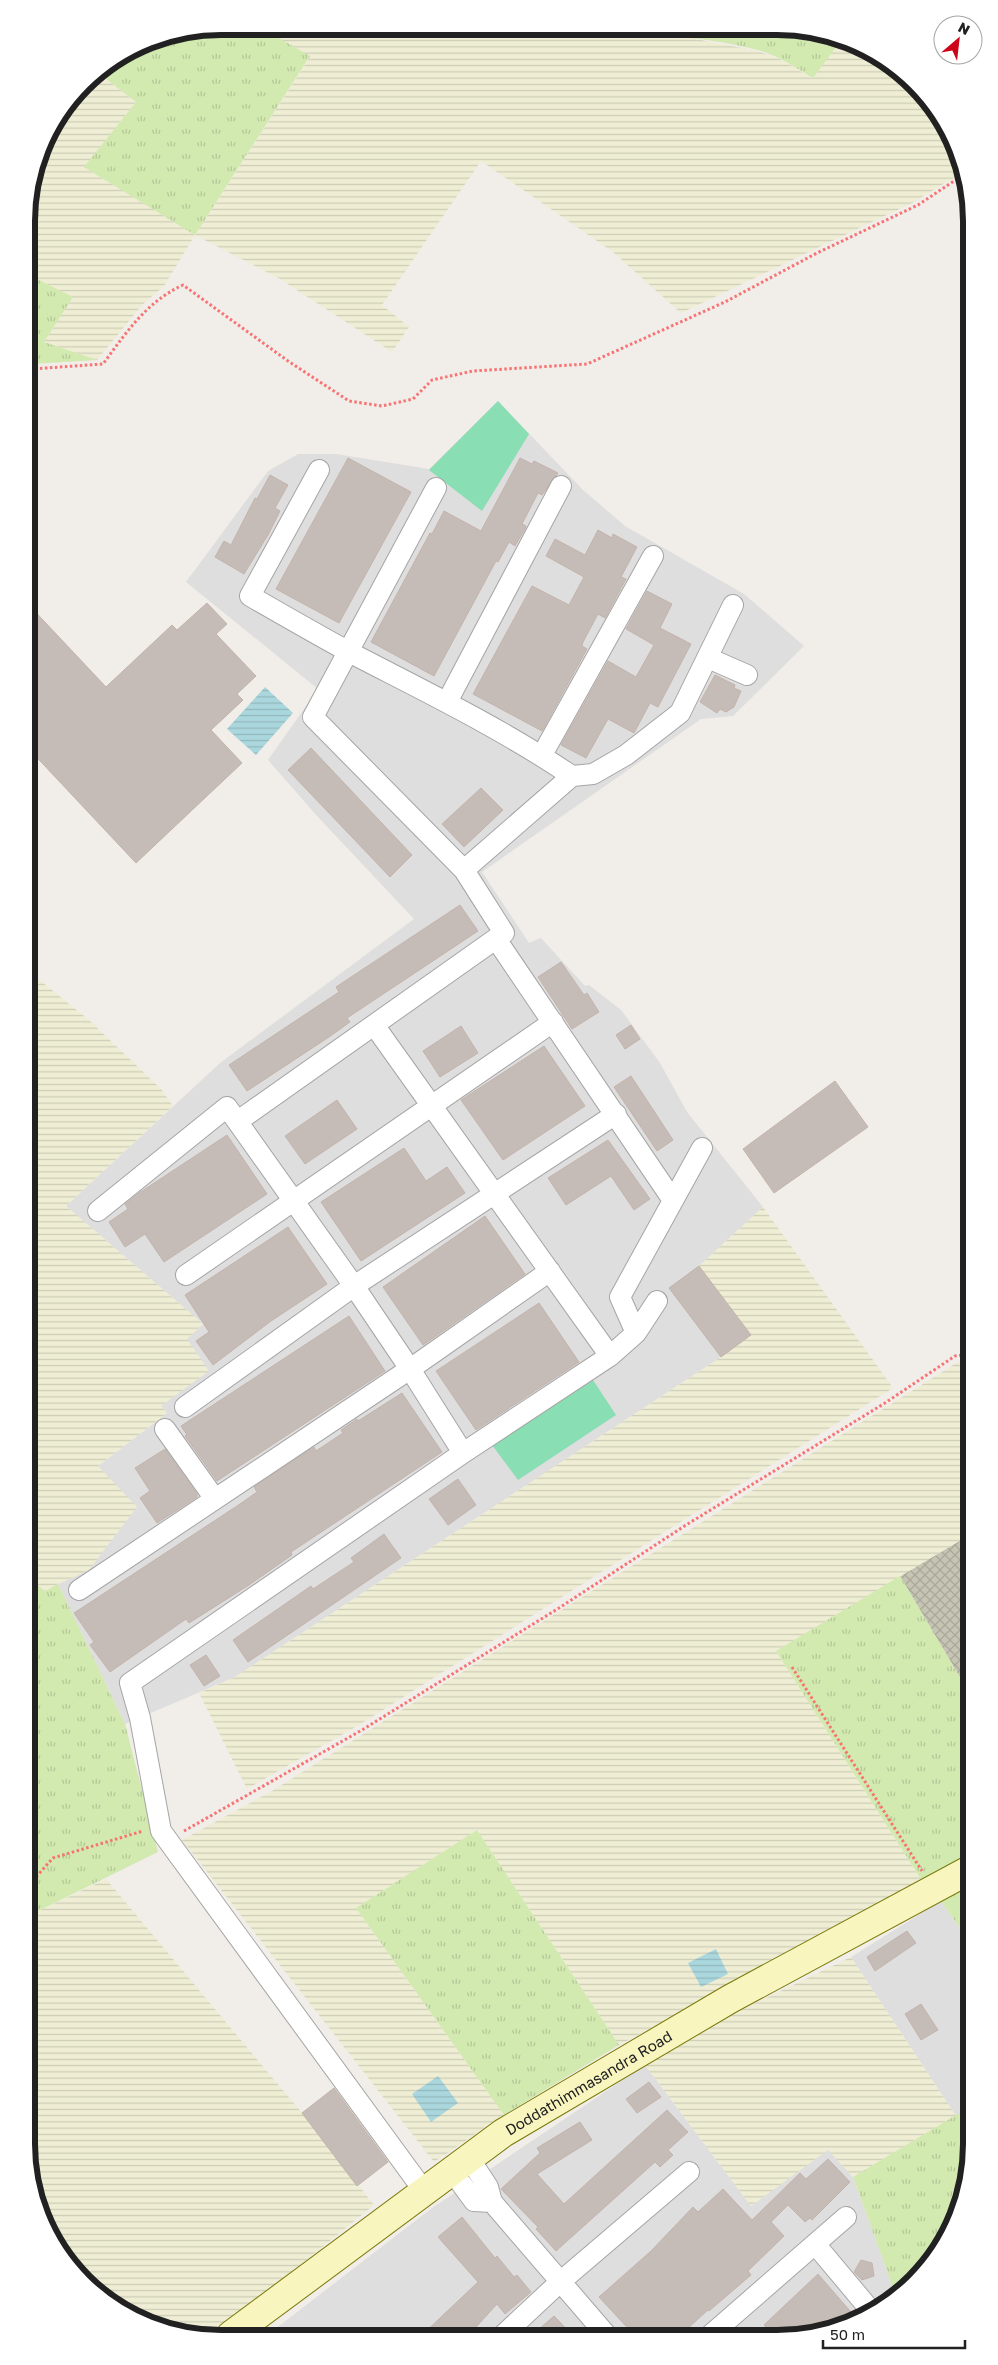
<svg xmlns="http://www.w3.org/2000/svg" width="998" height="2365" viewBox="0 0 998 2365" font-family="'Golos Text',sans-serif">
<style>
.residential{fill:#dfdede}
.construction{fill:url(#construction-cross-hatch)}
.farmland{fill:url(#farmland-rules)}
.grass{fill:url(#grass-tufts)}
.pitch{fill:#89deb4}
.water{fill:url(#water-rules)}
.building{fill:#c6bcb7;stroke:#c3b3ab}
.lines{fill:none;stroke-linecap:round;stroke-linejoin:round}
.street-casing{stroke:#a5a5a5;stroke-width:22}
.secondary-casing{stroke:#797908;stroke-width:30}
.path{stroke:#f77374;stroke-width:3;stroke-dasharray:2.5 2.5;stroke-linecap:butt}
.street{stroke:#fff;stroke-width:20}
.secondary{stroke:#f8f5bf;stroke-width:28}
.labels{text-anchor:middle;dominant-baseline:central;stroke-width:4.5;stroke-linejoin:round;paint-order:stroke}
.street-label{font-size:15px;fill:#212121;stroke:#fff}
.rim{fill:none;stroke:#212121;stroke-width:6}
</style>
<defs>
<pattern id="construction-cross-hatch" width="8" height="8" patternUnits="userSpaceOnUse" patternTransform="scale(1.25)"><rect width="8" height="8" fill="#c6c4b3"/><path d="M0 0l8 8M0 8l8-8" fill="none" stroke="#aaa89a"/></pattern>
<pattern id="farmland-rules" width="6" height="5" patternUnits="userSpaceOnUse" patternTransform="scale(1.25)"><rect width="6" height="5" fill="#efeed4"/><path d="M0 2.5h6" fill="none" stroke="#cdccb6"/></pattern>
<pattern id="grass-tufts" width="24" height="20" patternUnits="userSpaceOnUse" patternTransform="scale(1.25)"><rect width="24" height="20" fill="#d2e9b0"/><path d="M3 7l-1-3M5 7V3M7 7l1-3M15 17l-1-3M17 17v-4M19 17l1-3" fill="none" stroke="#b4c897"/></pattern>
<pattern id="water-rules" width="6" height="5" patternUnits="userSpaceOnUse" patternTransform="scale(1.25)"><rect width="6" height="5" fill="#aad7dd"/><path d="M0 2.5h6" fill="none" stroke="#92b8bd"/></pattern>
</defs>
<rect width="100%" height="100%" fill="#f1ede8"/>
<path class="residential" d="M498 401 582 489 625 526 744 594 804 646 733 716 701 719 482 872 529 943 541 938 585 986 589 985 621 1010 660 1063 687 1112 763 1207 699 1266 751 1335 721 1357 235 1677 125 1724 58 1584 89 1570 97 1467 167 1413 161 1406 186 1339 203 1324 66 1206 220 1063 414 919 318 817 268 760 318 689 186 582 268 471 298 454H336L429 469Z
M941 1901 971 1944V2106L956 2116 851 1957Z
M645 2065 751 2206 828 2149 853 2177 896 2296 885 2306 827 2332 777 2339 266 2336 432 2208Z"/>
<path class="construction" d="M971 1534V1696L900 1576Z"/>
<path class="farmland" d="M258 26 566 28 570 31 685 37 758 51 782 60 812 78 842 39 864 46 915 83 946 123 964 168 955 177 912 203 681 313 613 252 481 161 382 305 409 327 392 352 280 279 195 235 164 286 142 305 97 360 44 342 72 297 27 274V208L41 156 49 146 45 141 46 134 92 75 97 72 136 102 85 167 195 235 310 57Z
M27 970 89 1020 161 1089 173 1106 66 1206 203 1324 187 1339 209 1371 161 1406 167 1413 98 1466 137 1507 89 1570 26 1599Z
M763 1207 893 1388 359 1725 247 1789 199 1693 235 1677 721 1357 750 1335 699 1266Z
M972 1360 971 1534 776 1651 924 1884 619 2045 477 1830 356 1908 504 2115 434 2162 182 1840 272 1791 958 1362Z
M106 1879 302 2113 374 2205 214 2335H183L134 2319 92 2290 52 2242 33 2194 26 2144V1917Z
M851 1957 956 2116 853 2177 828 2150 751 2206 645 2065 737 2012Z"/>
<path class="grass" d="M221 26H258L310 56 195 235 84 167 136 102 97 72 146 41Z
M566 28 815 30 842 39 813 78C795 67 778 56 758 50 696 34 633 34 570 31Z
M27 274 73 297 44 342 97 360 32 364 27 373Z
M900 1576 971 1696V1861L924 1884 776 1651Z
M36 1584 45 1591 58 1584 125 1724 158 1852 26 1917V1599Z
M477 1830 619 2045 504 2115 356 1908Z
M971 1886V1944L941 1901Z
M971 2106V2157L957 2219 931 2263 896 2296 853 2177Z"/>
<path class="pitch" d="M498 401 529 434 482 511 429 470Z
M593 1380 616 1415 518 1480 492 1445Z"/>
<path class="water" d="M265 687 293 713 256 755 227 729Z
M716 1949 728 1974 701 1987 688 1963Z
M438 2076 458 2103 431 2122 412 2094Z"/>
<path class="building" d="M348 458 411 492 339 623 276 589Z
M520 458 532 464 534 461 558 473 542 495 538 493 522 524 526 526 525 529 515 546 509 542 498 562 496 561 434 676 371 642 430 533 432 534 444 511 481 531Z
M270 475 288 485 275 508 280 511 268 535 244 574 215 557 224 541 231 545 255 498 257 499Z
M598 530 612 538 613 534 637 547 621 577 626 579 605 618 598 614 583 642 582 646 587 649 542 731 473 694 532 586 569 605 584 577 546 556 555 539 585 555Z
M647 591 672 604 660 628 691 644 658 707 650 703 634 733 608 719 586 758 561 745 608 661 636 677 654 645 626 629Z
M27 603 106 687 172 625 177 630 207 603 227 624 216 634 256 676 237 694 243 700 211 730 242 763 136 863 27 747Z
M715 675 735 685 734 688 741 691 734 707 726 712 720 709 717 713 700 702Z
M311 748 412 855 390 877 288 770Z
M481 788 503 810 464 847 442 824Z
M460 905 478 931 347 1018 350 1022 329 1037 247 1091 229 1065 339 992 336 987Z
M561 962 584 995 587 993 599 1012 572 1029 538 977Z
M631 1025 640 1039 625 1049 616 1035Z
M461 1026 478 1053 440 1077 423 1051Z
M544 1046 585 1106 503 1160 461 1100Z
M631 1076 673 1140 657 1151 614 1087Z
M835 1081 868 1127 774 1193 743 1149Z
M337 1100 357 1129 305 1164 285 1136Z
M227 1135 267 1194 164 1262 145 1234 125 1247 109 1222 128 1209 125 1204 139 1193Z
M608 1140 650 1199 634 1210 611 1176 566 1205 548 1178Z
M404 1148 426 1181 447 1167 465 1193 361 1261 321 1202Z
M485 1216 525 1274 423 1345 383 1287Z
M288 1227 327 1284 271 1321 213 1365 196 1341 209 1332 185 1295Z
M699 1266 751 1335 721 1357 669 1288Z
M539 1303 579 1362 476 1430 436 1371Z
M349 1316 385 1371 217 1481 185 1436 187 1435 181 1426Z
M402 1393 442 1452 291 1552 292 1555 249 1585 189 1623 186 1619 110 1672 90 1645 94 1642 74 1613 237 1506 257 1492 254 1487 314 1447 316 1451 343 1433 341 1430 357 1419 358 1421Z
M165 1449 197 1494V1497L157 1523 140 1498 150 1491 135 1468Z
M458 1479 476 1505 448 1525 429 1499Z
M384 1534 401 1558 248 1662 233 1640 311 1586 313 1589 354 1562 351 1558Z
M206 1655 220 1676 204 1686 190 1665Z
M907 1931 916 1943 875 1971 867 1957Z
M921 2004 938 2030 921 2040 905 2014Z
M649 2082 661 2097 637 2113 626 2099Z
M334 2088 388 2162 357 2186 302 2113Z
M667 2110 688 2132 668 2150 673 2155 660 2167 655 2162 556 2251 536 2229 538 2227 501 2189 540 2153 537 2148 580 2122 592 2140 537 2174 564 2204Z
M828 2159 850 2182 812 2220 810 2218 805 2222 788 2205 771 2222 784 2236 748 2271 751 2275 709 2311 708 2310 677 2338H637L599 2297 651 2251 693 2207 698 2212 723 2189 752 2220 800 2173 806 2179Z
M462 2217 495 2258 497 2256 514 2277 517 2275 531 2292 505 2314 497 2304 467 2337H420L478 2282 438 2237Z
M861 2260 872 2263 874 2276 862 2280 854 2272Z
M818 2274 857 2319 827 2332 777 2339H753L766 2327 764 2325Z
M554 2316 574 2337H530Z"/>
<g class="lines">
<g class="street-casing">
<path id="street" d="M319 470 250 596C283 615 316 634 349 652 424 691 501 728 572 776
M708 658 747 675
M447 702 561 486
M542 755 653 556
M464 870 572 776 593 774 626 755 680 713 733 605
M496 939 672 1199
M374 1025 610 1356
M238 1121 504 933 464 870 313 717 436 488
M98 1211 227 1107 354 1286 410 1369 463 1453
M186 1275 553 1022
M636 1333 620 1297 702 1148
M185 1407 354 1286 616 1114
M165 1429 215 1499
M79 1590 410 1369 550 1271
M469 2158 488 2187 492 2202 609 2338
M452 2171 474 2201 492 2202
M424 2191 161 1831 140 1718 130 1683 463 1453 610 1356 636 1333 657 1301
M815 2244 872 2312
M501 2337 560 2282 689 2172
M707 2338 846 2217"/>
</g>
<g class="secondary-casing">
<g id="secondary">
<path id="s1" d="M231 2335 503 2133 730 1999 971 1869"/>
</g>
</g>
<path class="path" d="M27 380 32 369 103 364C126 333 146 302 183 285L288 361 349 401 382 406 413 399 432 380 473 371 587 364 725 302 817 253 918 205 966 173
M792 1667 922 1871
M184 1831 362 1730 559 1608 686 1525 885 1403 955 1356 972 1354
M26 1888 53 1858 143 1831"/>
<use href="#street" class="street"/>
<use href="#secondary" class="secondary"/>
</g>
<g class="labels">
<g class="street-label">
<text stroke="none"><textPath href="#s1" startOffset="438">Doddathimmasandra Road</textPath></text>
</g>
</g>
<path d="M0 0H998V2365H0ZM221 35H777A186 186 0 0 1 963 221V2144A186 186 0 0 1 777 2330H221A186 186 0 0 1 35 2144V221A186 186 0 0 1 221 35Z" fill="#fff" fill-rule="evenodd"/>
<path class="rim" d="M221 35H777A186 186 0 0 1 963 221V2144A186 186 0 0 1 777 2330H221A186 186 0 0 1 35 2144V221A186 186 0 0 1 221 35Z"/>
<g transform="translate(958 40) rotate(28)"><circle r="24" fill="#ffffff" stroke="#a6a6a6"/>
<path d="M0-4L9 19L0 12L-9 19Z" fill="#cd051a"/>
<text y="-8" font-size="14" font-weight="bold" text-anchor="middle" fill="#212121">N</text>
</g>
<path d="M823 2340v8h142v-8" fill="none" stroke="#212121" stroke-width="2.5"/>
<text x="830" y="2340" font-size="15" fill="#212121" stroke="#ffffff" stroke-width="4" paint-order="stroke">50 m</text>
</svg>
